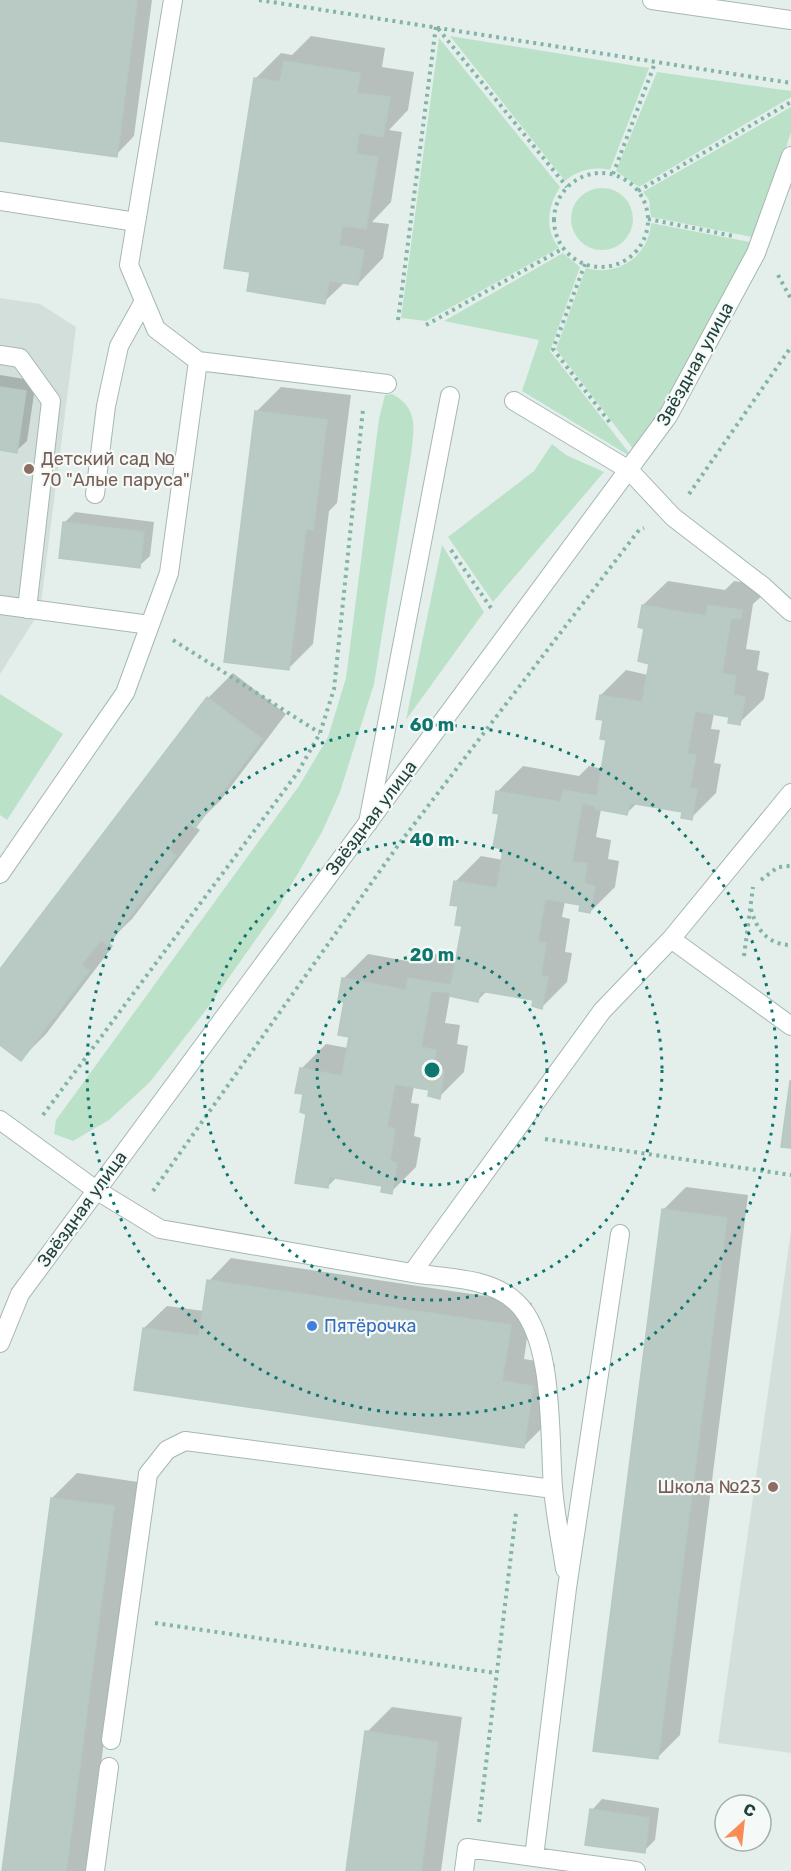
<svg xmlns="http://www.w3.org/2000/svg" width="791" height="1871" viewBox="0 0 791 1871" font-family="Rubik,sans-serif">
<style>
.built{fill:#d2dfda}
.green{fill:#bce1c9}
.shadow{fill:#0003}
.building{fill:#b9cac4;stroke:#b6c9c2;stroke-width:1.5}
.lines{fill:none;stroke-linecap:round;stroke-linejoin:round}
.service-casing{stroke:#a6b8b3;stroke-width:20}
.minor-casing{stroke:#a6b8b3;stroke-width:20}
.tertiary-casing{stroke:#a6b8b3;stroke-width:20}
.path{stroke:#83b4a8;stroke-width:4;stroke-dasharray:3 4.5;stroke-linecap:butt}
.service{stroke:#fff;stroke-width:18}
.minor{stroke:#fff;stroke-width:18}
.tertiary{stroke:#fff;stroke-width:18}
.ring{fill:none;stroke:#0f766e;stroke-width:3;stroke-dasharray:3 6}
.education-dot{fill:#8d6e63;stroke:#f5faf8;stroke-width:2}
.shop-dot{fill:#3f7fe0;stroke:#f5faf8;stroke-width:2}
.labels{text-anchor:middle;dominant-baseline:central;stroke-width:4.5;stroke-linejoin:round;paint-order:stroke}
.street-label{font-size:18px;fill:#22423c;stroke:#f5faf8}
.education-label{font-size:18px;fill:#785e54;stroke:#f5faf8;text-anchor:start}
.shop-label{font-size:18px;fill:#366cbe;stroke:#f5faf8;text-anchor:start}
.centre{fill:#0f766e;stroke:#f5faf8;stroke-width:3}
.ring-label{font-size:18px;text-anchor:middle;font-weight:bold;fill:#0f766e;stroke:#f5faf8;stroke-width:4.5;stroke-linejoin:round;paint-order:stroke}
</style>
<rect width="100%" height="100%" fill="#e4efeb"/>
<path class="built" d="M0 298 40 304 76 327 40 611 0 674Z
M791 1231V1753L718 1743Z"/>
<path class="green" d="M450 36 649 68 610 170C595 166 577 170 565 181Z
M439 38 560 187C548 206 544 228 559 248L426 321 401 318Z
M657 72 791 91V97L639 187 616 171Z
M791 107V132L757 238 651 217 649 200 643 192Z
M571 219a31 31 0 1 1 62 0a31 31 0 1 1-62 0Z
M651 223 755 243 637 454 556 349 586 268C617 277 649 257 651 223Z
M563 253 580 267 550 351 633 458 522 391 539 340 444 321Z
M392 394C419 408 414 429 411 455L374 684 340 792 322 832 276 911 206 1010 150 1082 109 1120 73 1141 54 1134 56 1120 299 786 328 737 346 678 379 419 385 395Z
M552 444 566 455 604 472 493 602 448 537 534 471Z
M442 545 484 612 406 720Z
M0 694 63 734 7 820 0 815Z"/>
<path class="shadow" d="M0 0H152L134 136 116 155 0 140Z
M311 36 385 48 382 67 414 72 408 110 389 130 402 132 391 202 372 222 389 224 383 258 358 284 345 282 324 302 252 271 255 79 281 53 292 55Z
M0 375 36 381 27 441 16 451 0 449Z
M281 387 351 395 337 503 329 511 313 644 288 669 256 412Z
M75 512 154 522 150 556 139 566 65 522Z
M668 581 725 590 734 581 766 586 765 593 753 604 746 649 760 651 757 670 769 673 764 699 739 723 731 716 714 713 711 729 720 730 714 763 721 764 716 793 691 818 684 811 637 803 627 813 601 809 596 837 611 840 608 859 619 861 615 887 590 912 582 904 565 901 562 917 570 919 565 952 572 953 567 982 542 1007 535 999 487 991 478 1000 450 995 445 1023 460 1025 457 1044 468 1046 464 1072 439 1097 431 1089 414 1086 411 1103 419 1104 414 1136 421 1138 416 1167 391 1192 384 1185 337 1177 327 1187 301 1069 326 1044 348 1048 351 1035 343 979 368 954 424 964 435 954 457 958 463 925 456 881 481 856 503 860 505 848 498 791 523 766 579 776 589 766 603 769 608 739 601 695 626 670 648 675 651 662 643 605Z
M233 673 286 714 220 801 194 826 200 830 132 919 108 942 113 946 46 1034 21 1059 0 1043V971L208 698Z
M686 1187 748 1195 680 1735 657 1758 663 1210Z
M231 1258 532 1303 524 1359 555 1364 546 1424 524 1446 144 1328 167 1306 204 1311 209 1281Z
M77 1473 138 1482 87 1871H3L52 1498Z
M392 1707 462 1717 441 1871H348L367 1732Z
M602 1799 659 1808 655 1840 644 1851 592 1810Z"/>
<path class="building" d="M0 0H137L117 157 0 141Z
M284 61 360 73 357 93 390 97 383 137 359 133 356 154 378 157 366 229 342 226 339 245 364 250 358 285 329 281 325 304 247 291 250 272 224 268 254 78 280 82Z
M0 387 26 391 17 453 0 450Z
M255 411 327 420 313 530 306 529 289 670 224 662Z
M63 522 144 532 140 568 59 558Z
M642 605 706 616 708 605 742 610 741 619 731 618 722 673 736 676 733 695 745 697 740 725 728 723 729 717 695 711 687 754 696 755 690 788 697 789 692 820 681 818 682 812 630 803 627 815 595 809V806L582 803 572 862 587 864 584 883 595 886 590 913 579 911 580 905 545 899 538 942 546 943 541 976 548 977 542 1009 532 1006 533 1000 480 991 478 1002 449 996 450 992 431 991 421 1047 436 1050 433 1069 444 1071 440 1099 428 1096 429 1090 395 1084 387 1127 395 1129 390 1161 397 1163 392 1194 381 1192 382 1186 329 1177 328 1188 295 1183 306 1114 300 1112 303 1094 295 1093 300 1068 342 1076 349 1037 338 1035 344 1002 338 1001 342 978 406 990 408 978 451 985 462 926 455 925 458 906 450 905 454 881 497 888 503 849 493 847 499 814 493 813 496 791 561 802 563 790 597 796 606 740 600 739 603 720 596 719 600 695 642 702 649 664 638 661 644 629 638 627Z
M207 697 262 739 195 828 188 823 168 849 176 856 108 945 101 940 81 965 89 971 21 1061 0 1045V969Z
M790 1081H791V1148L781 1147Z
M662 1209 727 1218 658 1759 593 1751Z
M207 1280 511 1325 502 1381 533 1386 524 1448 134 1390 143 1328 199 1336Z
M51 1498 114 1506 66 1871H2Z
M365 1731 438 1742 421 1871H346Z
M590 1809 649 1818 645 1853 585 1845Z"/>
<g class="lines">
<g class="service-casing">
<path id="service" d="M173 0 129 265 156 329 198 361 387 384
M0 201 136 222
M0 355 20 358 51 401 27 609
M514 401 629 470 673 517 764 587 791 612
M95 494 106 406 119 346 144 301
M0 605 150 625
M368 823 450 396
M0 874 125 693 169 573 198 361
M671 939 791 1026
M0 1120 96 1190 160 1229 412 1273 602 1011 671 939 791 793
M620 1234 567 1588 534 1857 636 1871
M412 1273C445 1278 490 1277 516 1302 555 1338 549 1437 553 1487 555 1514 561 1542 565 1569
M111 1740 148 1474 167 1450 185 1441 553 1489
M95 1871 109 1767
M464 1871 467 1848 534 1857"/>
</g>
<g class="minor-casing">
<path id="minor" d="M0 1343 20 1294 668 416 756 253 791 156"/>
</g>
<g class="tertiary-casing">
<path id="tertiary" d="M652 0 791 20"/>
</g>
<path class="path" d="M259 0 791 83
M554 220a47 47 0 1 1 94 0a47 47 0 1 1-94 0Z
M613 174 655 63
M638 191 791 102
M648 219 733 236
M585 264 553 349 611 424
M778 275 791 299
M398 320 436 26 567 187
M426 325 564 248
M689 494 791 347
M451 550 491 608
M173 640 320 733
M761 880 778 867 791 866
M751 909C756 929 768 945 791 945
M744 956 753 887
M43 1115 298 772 320 733 334 689 363 409
M545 1139 791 1175
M153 1191 399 844 639 530 644 528
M155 1623 496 1673
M479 1822 516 1513"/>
<use href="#service" class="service"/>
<use href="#minor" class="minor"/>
<use href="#tertiary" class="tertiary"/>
</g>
<g class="ring">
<circle cx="432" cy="1070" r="115"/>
<circle cx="432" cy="1070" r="230"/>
<circle cx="432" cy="1070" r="345"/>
</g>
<g class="education-dot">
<circle cx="29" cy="469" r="6"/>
<circle cx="773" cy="1487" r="6"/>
</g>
<circle class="shop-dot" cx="312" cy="1326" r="6"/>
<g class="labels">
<g class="street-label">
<text transform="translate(695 364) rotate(-61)">Звёздная улица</text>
<text transform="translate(371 818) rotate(-53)">Звёздная улица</text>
<text transform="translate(82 1209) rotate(-54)">Звёздная улица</text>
</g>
<g class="education-label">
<text x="41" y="459">Детский сад №<tspan x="41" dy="21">70 "Алые паруса"</tspan></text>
<text x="761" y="1487" text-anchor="end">Школа №23</text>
</g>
<g class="shop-label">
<text x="324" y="1326">Пятёрочка</text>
</g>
</g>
<circle cx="432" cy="1070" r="9" class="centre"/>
<g class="ring-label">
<text x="432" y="731">60 m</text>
<text x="432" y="846">40 m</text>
<text x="432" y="961">20 m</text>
</g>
<g transform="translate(743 1823) rotate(27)"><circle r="28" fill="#f5faf8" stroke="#a1b0ad" stroke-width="1.5"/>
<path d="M0-4.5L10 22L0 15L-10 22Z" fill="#fb8b56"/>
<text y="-9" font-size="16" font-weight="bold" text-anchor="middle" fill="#22423c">С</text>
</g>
</svg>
